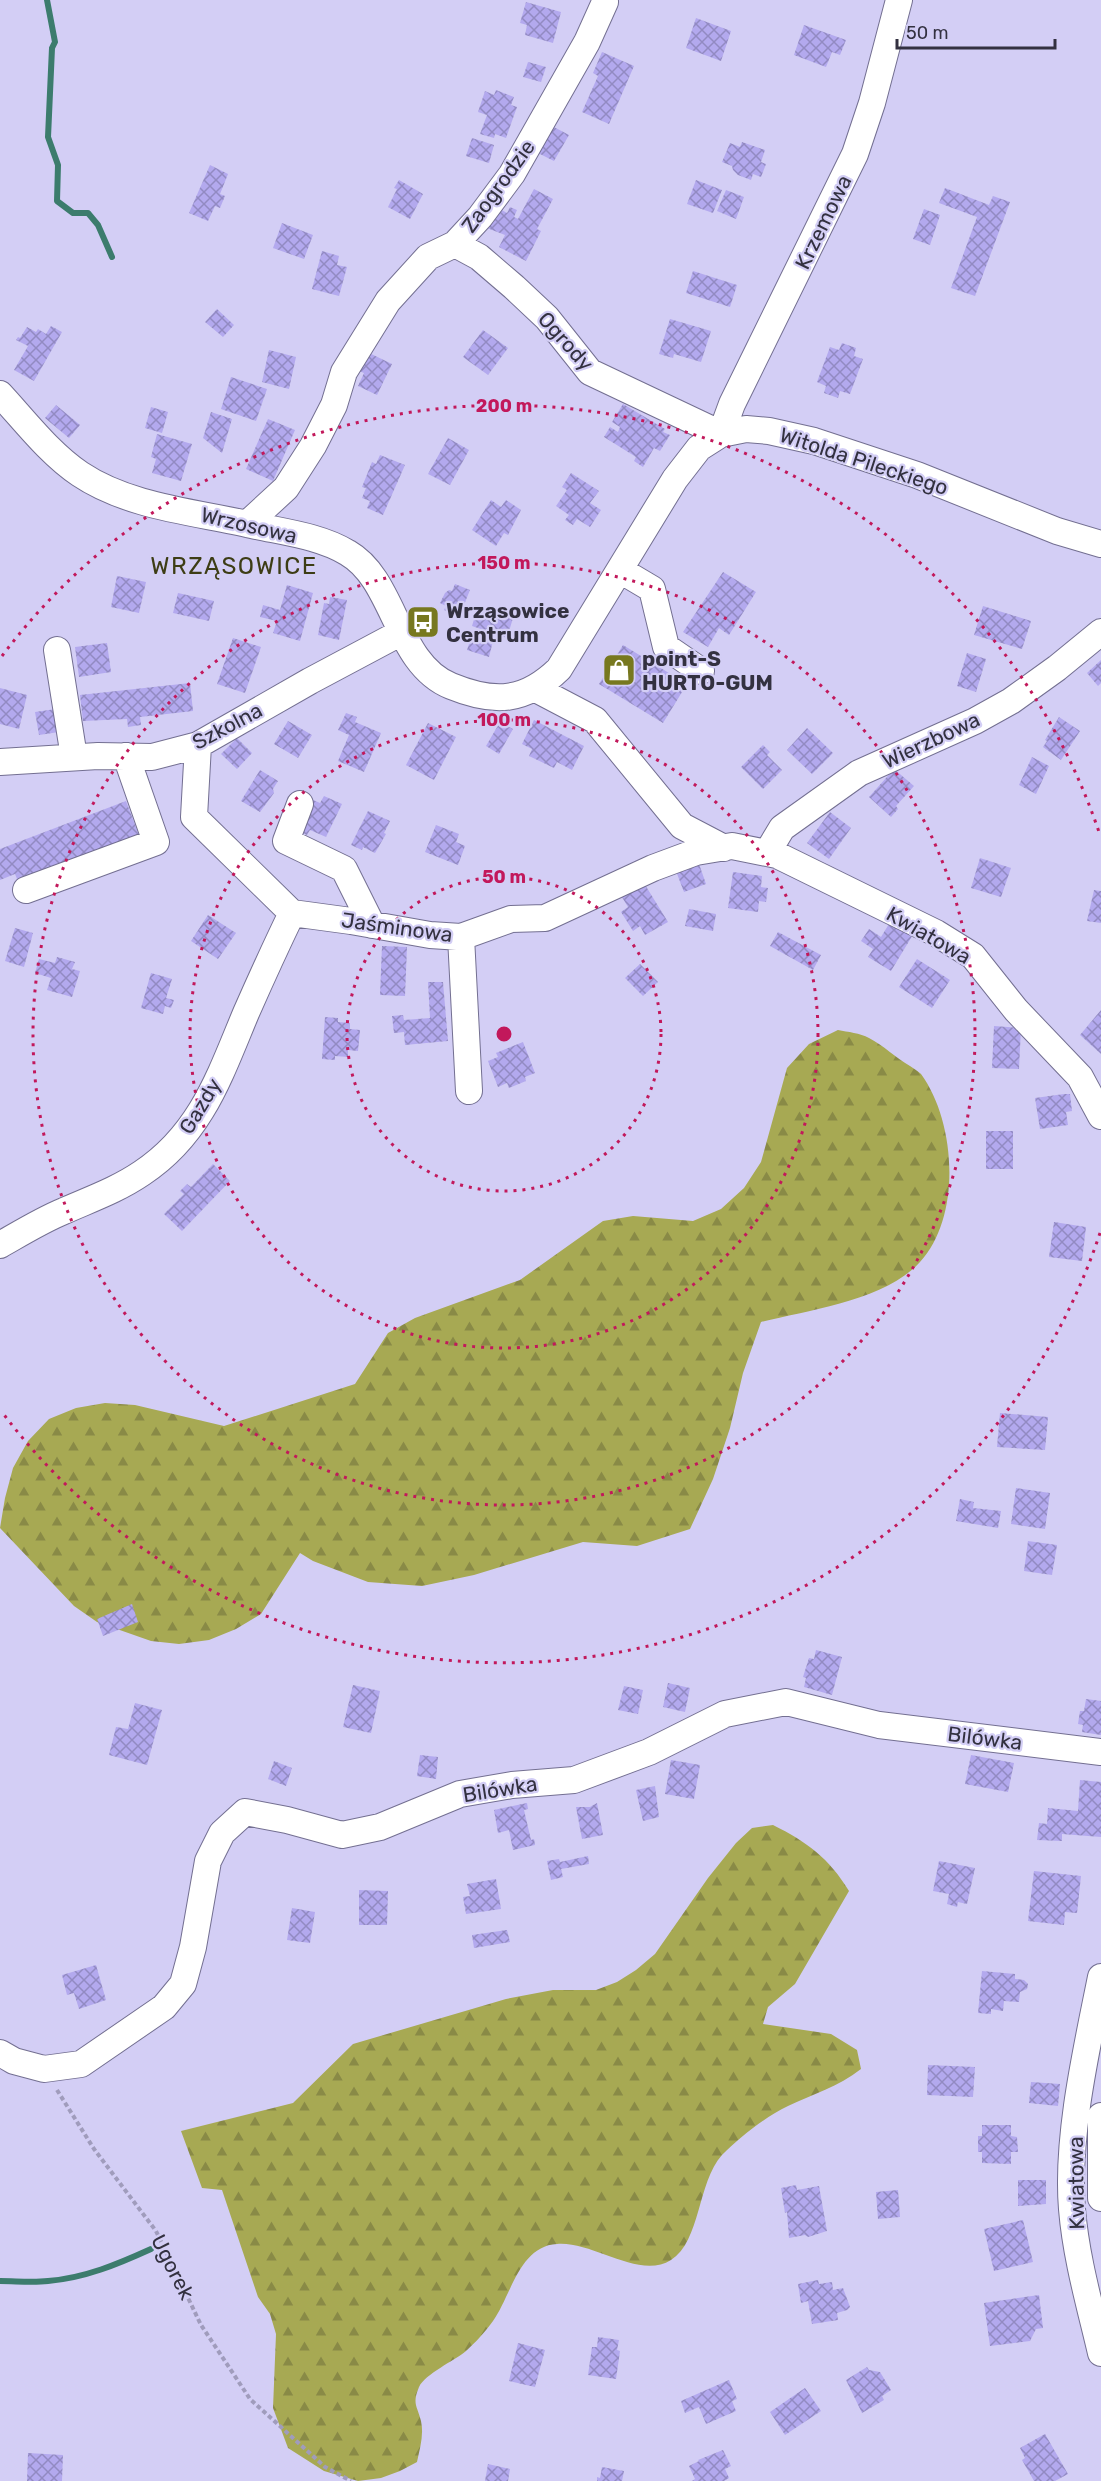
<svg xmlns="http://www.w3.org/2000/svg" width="1101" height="2481" viewBox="0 0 1101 2481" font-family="Rubik,sans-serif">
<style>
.forest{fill:url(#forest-firs)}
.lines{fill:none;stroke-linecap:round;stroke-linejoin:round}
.stream{stroke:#3c7c6d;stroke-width:6}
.building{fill:url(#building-cross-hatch)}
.minor-casing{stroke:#736f91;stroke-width:28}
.path{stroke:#a09cbc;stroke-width:4;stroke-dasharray:4.5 3;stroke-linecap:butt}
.minor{stroke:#fff;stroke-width:26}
.ring{fill:none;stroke:#c2185b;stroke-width:3;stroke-dasharray:3 6}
.labels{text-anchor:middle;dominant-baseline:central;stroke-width:4.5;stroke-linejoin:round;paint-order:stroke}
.street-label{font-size:21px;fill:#333140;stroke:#d3cef5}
.poi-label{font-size:21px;font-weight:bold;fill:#333140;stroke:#d3cef5;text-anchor:start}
.quarter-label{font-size:24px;letter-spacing:1.5px;fill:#3d3d15;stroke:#d3cef5}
.centre{fill:#c2185b;stroke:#d3cef5;stroke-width:3}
.ring-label{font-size:18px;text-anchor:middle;font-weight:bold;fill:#c2185b;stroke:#d3cef5;stroke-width:4.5;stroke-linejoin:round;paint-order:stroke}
</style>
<defs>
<pattern id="forest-firs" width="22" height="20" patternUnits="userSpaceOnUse" patternTransform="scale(1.5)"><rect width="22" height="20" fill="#a7a953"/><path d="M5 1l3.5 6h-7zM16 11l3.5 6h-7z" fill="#898a46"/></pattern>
<pattern id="building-cross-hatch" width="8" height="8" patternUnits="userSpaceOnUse" patternTransform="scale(1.5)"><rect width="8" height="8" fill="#b3a9ee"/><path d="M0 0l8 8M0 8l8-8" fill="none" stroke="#928ac2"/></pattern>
</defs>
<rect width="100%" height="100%" fill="#d3cef5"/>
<path class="forest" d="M838 1030C848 1032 860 1033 869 1038 883 1045 896 1058 910 1066 914 1069 918 1071 921 1074 956 1122 962 1216 920 1262 886 1300 809 1310 761 1322L743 1373 730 1428 713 1479 690 1529 637 1546 583 1542 474 1575 422 1586 368 1582 313 1561 300 1553 261 1614 236 1629 209 1640 179 1644 151 1641 97 1622 74 1606 0 1528 5 1498 13 1468 28 1441 49 1419 76 1408 105 1403 135 1405 224 1426 355 1384 388 1333 415 1318 520 1280 603 1221 633 1216 693 1221 721 1209 744 1188 761 1162 787 1068 809 1044Z
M773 1825C807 1842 829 1858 849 1891L795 1984 768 2007 763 2024 831 2034 857 2050 861 2069C838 2087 813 2094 788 2106 765 2117 740 2137 722 2155 697 2183 701 2241 671 2260 639 2280 593 2241 557 2244 519 2246 511 2296 493 2321 486 2331 475 2343 466 2351 454 2361 425 2374 419 2387 412 2404 417 2405 421 2421 424 2435 420 2448 417 2462L400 2471 381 2478 358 2481 324 2471 288 2448 273 2408 276 2334 270 2314 258 2297 222 2190 202 2188 181 2131 293 2103 353 2044 506 1999 553 1990H596L617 1982 636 1970 655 1954 708 1878 736 1843 752 1828Z"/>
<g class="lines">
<path class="stream" d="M47 0 55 42 52 48 48 137 58 165 57 201 73 213H88L98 225 112 257
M0 2281C16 2281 32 2283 48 2281 85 2278 118 2264 151 2249"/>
</g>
<path class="building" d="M526 2 561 12 553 43 525 35 527 25 520 23Z
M696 18 731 31 721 61 686 48Z
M804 25 846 40 840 55 832 52 826 67 794 55Z
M602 52 634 66 609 124 582 112 598 76 593 73Z
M528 62 546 67 541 82 523 77Z
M496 90 514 97 511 105 517 107 506 138 495 134 494 138 480 134 487 115 478 112 485 91 494 95Z
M552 126 569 135 554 161 538 153Z
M472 138 494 145 489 163 466 156Z
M742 142 765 150 761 162 766 164 761 177 753 174 751 180 738 175 733 170 732 166 722 162 730 143 740 147Z
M210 165 228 174 220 194 225 196 220 208 215 206 208 221 189 213Z
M399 180 423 194 410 219 388 207 397 189 394 188Z
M696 180 722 190 713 213 687 204Z
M945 188 989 205 993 196 1010 202 975 296 951 288 977 217 939 203Z
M534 189 553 199 537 229 541 231 526 261 499 247 505 235 487 228 491 221 493 223 500 209 507 213 510 207 517 210 514 217 518 219Z
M726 190 744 197 736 219 717 211Z
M924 209 940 215 930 245 913 239Z
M282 223 313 235 304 259 273 248Z
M322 251 339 256 337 265 347 267 339 296 312 289Z
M693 271 737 285 730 307 686 293Z
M217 309 234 325 223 337 205 322Z
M670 319 711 331 701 362 674 354 673 358 659 354Z
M51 326 62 332 34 381 14 370 28 346 16 340 18 337 20 338 27 327 36 332 38 329 46 334Z
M483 330 508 348 488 375 463 357Z
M842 343 856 348 854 356 863 359 850 394 840 391 838 398 824 393 826 386 817 382 830 347 839 350Z
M269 350 296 357 289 389 262 382Z
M363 350 392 364 377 395 358 386 364 373 359 371Z
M231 377 267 389 256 421 221 409Z
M623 404 665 429 663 432 670 435 660 451 654 448 643 467 634 461 636 457 604 437 610 427 618 432 620 427 612 422Z
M56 405 80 425 69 438 45 418Z
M151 407 168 412 162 433 145 428Z
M211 412 232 419 222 453 203 438Z
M268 419 295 430 273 481 246 469Z
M157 434 192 444 181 481 152 473 156 459 151 457Z
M448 438 469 450 450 485 428 474Z
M380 455 405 465 383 515 367 508 370 501 362 498 366 488 362 487 372 462 376 464Z
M571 473 599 491 590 503 601 510 590 527 577 519 573 525 565 520 569 515 556 506 567 490 562 487Z
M491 500 501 507 506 500 521 510 508 535 504 533 496 546 472 530Z
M723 572 756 592 729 635 719 628 708 647 683 632Z
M117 576 146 582 139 613 111 607Z
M455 584 470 590 459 617 444 610 446 606 440 603 445 593 449 590 452 591Z
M287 585 313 593 300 641 273 633 277 621 260 617 263 605 280 610Z
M178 593 214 601 209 621 173 613Z
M330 597 347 600 339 640 318 635 324 603 329 604Z
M478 606 513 618 507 638 472 626Z
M983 606 1031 621 1022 649 974 635Z
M483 633 494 637 489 657 467 650 472 635 481 638Z
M233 638 261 647 245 693 217 684Z
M107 643 111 672 79 677 75 647Z
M623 645 687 684 663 723 599 684Z
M967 653 986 659 976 692 957 686Z
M1101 660V683L1098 686 1087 673Z
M190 683 193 711 140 717 141 725 128 727 127 719 83 721 80 695Z
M0 688 27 695 19 729 0 724Z
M56 709 59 732 39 735 35 712Z
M346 713 357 717 355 722 381 733 364 772 338 761 349 735 338 730Z
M1059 717 1080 731 1061 760 1043 747 1047 741 1045 740Z
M534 720 584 746 572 770 557 762 554 768 529 756 532 749 522 744Z
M288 721 312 735 298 758 274 744Z
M500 722 513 729 499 754 486 746Z
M428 723 456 737 434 780 406 765Z
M807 728 833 753 812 774 787 750Z
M237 738 252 753 237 769 221 754Z
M763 745 770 752 767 755 782 770 763 789 741 767Z
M1032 757 1049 766 1036 794 1019 785Z
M894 769 914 786 896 806 898 809 891 817 869 797Z
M260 770 278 781 273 789 274 793 260 812 241 801Z
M324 796 342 804 326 837 310 830 307 835 296 830 311 799 320 803Z
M126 801 140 838 19 884 15 874 0 880V849Z
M368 811 390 821 384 833 386 834 375 853 363 847 362 850 351 845Z
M830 812 851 828 829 859 807 843Z
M436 825 459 834 456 842 465 846 458 865 425 852Z
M697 858 706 884 684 892 674 866Z
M980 858 1011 868 1001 897 971 888Z
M733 872 762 876 761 887 768 888 766 902 759 901 758 912 728 908Z
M639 875 668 922 645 935 640 926 633 931 621 912 628 907 617 889Z
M1094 890 1101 891V923L1087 921Z
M689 909 716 914 713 931 685 926Z
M208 915 236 933 218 959 191 941Z
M892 919 914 933 891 971 868 957 873 949 861 941 869 929 881 937Z
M15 928 33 933 24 967 5 961Z
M778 932 821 955 813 970 770 946Z
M382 946 407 947 405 996 380 995Z
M57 957 75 962 72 969 80 971 72 997 47 990 51 978 35 973 39 959 55 963Z
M917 959 950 980 932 1008 899 987Z
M640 964 658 982 643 996 625 978Z
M151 973 172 979 166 998 174 1000 171 1008 165 1006 163 1014 141 1008Z
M428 982H443L448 1041 405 1045 404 1032 394 1033 392 1016 403 1015 404 1020 430 1018Z
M1101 1010V1054L1080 1035Z
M325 1017 338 1018V1022L350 1023V1029L360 1030 358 1051 348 1050V1057L335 1056V1060L322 1059Z
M994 1026 1021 1028 1019 1069 992 1068Z
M523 1042 535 1073 525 1077 526 1081 509 1088 507 1083 498 1087 488 1061 498 1057 496 1053Z
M1064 1094H1070L1072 1111 1066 1112 1068 1125 1040 1129 1035 1098Z
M986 1131H1013V1169H986Z
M213 1164 230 1181 182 1231 164 1214 184 1194 180 1191 187 1184 191 1187Z
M1054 1222 1086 1227 1082 1261 1049 1257Z
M1000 1413 1048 1417 1045 1450 997 1447Z
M1016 1488 1050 1493 1045 1529 1011 1524Z
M960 1499 974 1502 973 1508 1001 1511 998 1528 956 1521Z
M1028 1541 1057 1545 1052 1575 1024 1571Z
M132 1604 138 1622 103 1636 97 1619Z
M816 1650 842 1657 832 1695 804 1687 806 1678 803 1677 809 1658 814 1659Z
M668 1683 690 1688 685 1712 663 1707Z
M353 1685 380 1691 371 1733 343 1727Z
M624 1686 643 1690 638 1714 618 1710Z
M1086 1699 1101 1701V1735L1082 1732 1083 1725 1078 1724 1080 1711H1084Z
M135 1703 162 1710 147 1765 109 1755 116 1727 128 1729Z
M420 1755 438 1757 436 1779 417 1776Z
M971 1755 1014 1763 1008 1792 965 1784Z
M671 1760 700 1765 694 1799 665 1794Z
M274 1761 292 1768 286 1786 268 1779Z
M1080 1780 1101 1782V1837L1062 1834V1841L1037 1840 1039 1823 1047 1824 1048 1808 1078 1811Z
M655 1786 659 1817 643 1821 636 1790Z
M527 1803 528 1809 524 1810 531 1840 534 1839 535 1845 513 1850 509 1830 498 1833 494 1810Z
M597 1803 603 1835 582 1839 576 1807H590Z
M588 1856 589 1864 561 1869 563 1877 551 1880 547 1861 559 1859 560 1862Z
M939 1861 975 1868 967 1904 958 1902 957 1907 947 1904 949 1894 933 1891Z
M1034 1871 1081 1876 1077 1913 1065 1912 1064 1925 1028 1921Z
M496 1879 501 1909 466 1914 463 1897 470 1896 467 1884Z
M359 1890 388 1891 387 1925H359Z
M292 1908 315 1912 310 1943 287 1940Z
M507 1930 510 1942 474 1948 472 1935Z
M96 1965 106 2000 79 2009 74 1993 67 1995 62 1975Z
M982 1971 1015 1974V1979L1024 1980 1028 1984 1027 1989 1020 1992 1019 2002 1004 2001 1003 2011 991 2009V2014L978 2013Z
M928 2065 975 2067 973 2097 927 2095Z
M1031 2082 1060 2084 1058 2106 1029 2103Z
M982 2125H1011V2136L1017 2137 1018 2152H1011V2164L982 2163V2152H978V2136H982Z
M1018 2180H1046V2204L1018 2206Z
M796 2185 797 2190 819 2186 827 2231 808 2237 805 2235 789 2238 787 2212 785 2213 781 2188Z
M898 2190 900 2217 878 2219 876 2192Z
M1023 2220 1033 2262 994 2271 984 2229Z
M818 2280 819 2284 832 2282 833 2290 843 2288 850 2307 847 2310 837 2313 838 2320 812 2324 808 2301 801 2303 798 2284Z
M1039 2295 1043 2328 1036 2329 1030 2341 990 2346 984 2303Z
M598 2337 619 2340 617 2350 620 2351 616 2379 588 2375 592 2347H597Z
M518 2343 545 2350 535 2387 509 2381Z
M867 2367 869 2370 880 2372 891 2390 882 2396 884 2400 862 2413 846 2380Z
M729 2380 737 2399 732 2401 736 2411 706 2424 699 2407 685 2413 681 2401Z
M805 2388 821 2411 785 2435 770 2412Z
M1045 2434 1068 2474 1055 2481H1034L1022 2460 1025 2458 1020 2448Z
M723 2450 731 2466 725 2469 729 2478 724 2481H692L695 2479 689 2466 699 2461 698 2460Z
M28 2453 63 2455 62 2481H27Z
M488 2464 510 2469 508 2481H485Z
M602 2467 624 2471 622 2481H597V2477L600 2478Z"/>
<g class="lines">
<g class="minor-casing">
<path id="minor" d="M455 244 479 257 514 287 547 318 590 372 721 434
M0 394C25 421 49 453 80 474 129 507 196 512 252 525 283 532 320 536 348 553 395 580 396 664 451 686 495 704 525 702 559 669L675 479 699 448 721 434 746 429 769 431 814 441 917 475 1057 531 1101 544
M721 434 732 404 855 154 872 103 899 0
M247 524 286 488 313 446 334 405 344 372 388 301 428 257 455 244 480 217 512 174 587 42 605 2
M620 570 652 589 666 647 701 671
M57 650 74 757
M536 689 595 720 682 826 724 848
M198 745 194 817 292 913 351 921 430 935 461 937 511 919 545 918 653 868 696 852 732 846 777 855 936 933 973 956 1016 1010 1080 1077 1101 1116
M0 762 98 756 152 757 198 745 310 681 402 632
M300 804 286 841 344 869 372 925
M767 853 782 828 859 773 975 721 1011 701 1057 668 1101 632
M26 890 156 842 126 756
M461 937 469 1091
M0 1245C21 1233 42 1220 64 1211 91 1199 117 1190 142 1173 201 1134 220 1075 246 1013 261 979 276 946 292 913
M1101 1977C1087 2047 1066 2137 1072 2209 1076 2258 1090 2306 1101 2353
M0 2053 14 2061 44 2069 81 2064 164 2007 183 1984 193 1947 208 1861 222 1833 245 1812 287 1820 342 1835 380 1827 460 1794 512 1785 574 1780 649 1752 725 1714 786 1702 879 1725 1101 1752
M1101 2116V2198"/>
</g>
<path class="path" d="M57 2090 94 2149 156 2231 201 2325 250 2399 325 2467 351 2481"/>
<use href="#minor" class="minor"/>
</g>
<g class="ring">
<circle cx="504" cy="1034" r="157"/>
<circle cx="504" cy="1034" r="314"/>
<circle cx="504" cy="1034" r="471"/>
<path d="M1100 1233A628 628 0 0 1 2 1412M2 656A628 628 0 0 1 1100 835"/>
</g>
<defs>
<g id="bus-square" transform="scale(1.725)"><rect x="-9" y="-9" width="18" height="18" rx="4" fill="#77781f" stroke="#d3cef5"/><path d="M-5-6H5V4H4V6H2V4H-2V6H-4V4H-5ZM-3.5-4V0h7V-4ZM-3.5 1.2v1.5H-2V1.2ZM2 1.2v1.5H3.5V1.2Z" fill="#fff"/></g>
<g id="shop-square" transform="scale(1.725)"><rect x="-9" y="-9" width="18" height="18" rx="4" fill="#77781f" stroke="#d3cef5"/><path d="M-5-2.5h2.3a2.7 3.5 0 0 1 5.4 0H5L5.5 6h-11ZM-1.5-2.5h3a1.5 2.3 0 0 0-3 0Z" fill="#fff"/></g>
</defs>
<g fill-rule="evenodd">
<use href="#bus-square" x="423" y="622"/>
<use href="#shop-square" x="619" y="670"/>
</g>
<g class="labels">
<g class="street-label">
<text transform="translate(498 186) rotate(-54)">Zaogrodzie</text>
<text transform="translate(823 222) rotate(-64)">Krzemowa</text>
<text transform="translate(566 341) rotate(48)">Ogrody</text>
<text transform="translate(864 461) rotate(18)">Witolda Pileckiego</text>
<text transform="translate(249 525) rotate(13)">Wrzosowa</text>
<text transform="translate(227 726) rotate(-28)">Szkolna</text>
<text transform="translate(931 740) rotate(-25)">Wierzbowa</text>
<text transform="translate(397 927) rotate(8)">Jaśminowa</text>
<text transform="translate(929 935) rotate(30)">Kwiatowa</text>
<text transform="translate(200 1106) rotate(-59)">Gazdy</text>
<text transform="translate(985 1738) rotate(7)">Bilówka</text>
<text transform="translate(500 1789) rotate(-9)">Bilówka</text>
<text transform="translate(1076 2183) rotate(-91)">Kwiatowa</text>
<text transform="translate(173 2267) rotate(63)">Ugorek</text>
</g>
<g class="poi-label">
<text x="446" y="610">Wrząsowice<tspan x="446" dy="24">Centrum</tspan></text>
<text x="642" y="658">point-S<tspan x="642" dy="24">HURTO-GUM</tspan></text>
</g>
<g class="quarter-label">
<text x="234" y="566">WRZĄSOWICE</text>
</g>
</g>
<circle cx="504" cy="1034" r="9" class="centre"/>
<g class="ring-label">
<text x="504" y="412">200 m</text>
<text x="504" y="569">150 m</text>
<text x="504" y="726">100 m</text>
<text x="504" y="883">50 m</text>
</g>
<path d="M897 39v9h158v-9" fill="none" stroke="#333140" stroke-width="3"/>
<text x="906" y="39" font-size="18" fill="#333140" stroke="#d3cef5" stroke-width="4.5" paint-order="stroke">50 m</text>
</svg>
